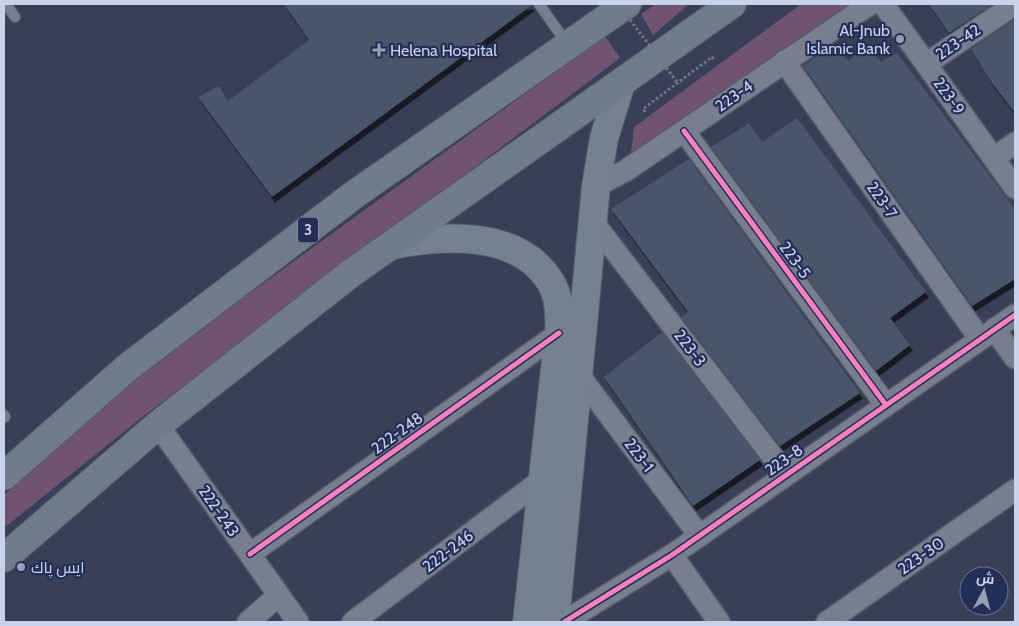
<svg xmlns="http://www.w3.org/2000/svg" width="1019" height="626" viewBox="0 0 1019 626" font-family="Cabin,Cairo,sans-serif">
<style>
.green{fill:#705272}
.building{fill:#48566a;filter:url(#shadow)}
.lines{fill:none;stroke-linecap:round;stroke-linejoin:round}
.service-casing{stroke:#565c6f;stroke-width:12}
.minor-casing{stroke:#565c6f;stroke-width:24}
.primary-casing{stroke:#565c6f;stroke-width:30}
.trunk-casing{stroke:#565c6f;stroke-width:30}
.path{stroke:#727787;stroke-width:3;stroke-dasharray:2.5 2.5;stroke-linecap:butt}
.service{stroke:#797e8f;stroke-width:10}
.minor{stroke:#797e8f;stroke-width:21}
.primary{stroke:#75818f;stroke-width:28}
.trunk{stroke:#707c8b;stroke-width:28}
.path-bridge{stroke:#727787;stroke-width:3;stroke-dasharray:2.5 2.5;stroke-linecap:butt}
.cycleway-casing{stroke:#232f56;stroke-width:8}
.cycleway{stroke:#ff80c0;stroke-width:5}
.poi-dot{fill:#979fb6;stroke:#232f56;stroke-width:2}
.labels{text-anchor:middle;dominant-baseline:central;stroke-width:4.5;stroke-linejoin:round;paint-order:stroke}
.shield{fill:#232f56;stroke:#97a1be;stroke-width:1}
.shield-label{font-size:15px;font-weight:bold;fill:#c9d2eb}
.poi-label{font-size:16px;fill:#c9d2eb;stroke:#232f56;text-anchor:start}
.street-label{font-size:16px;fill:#c9d2eb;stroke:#232f56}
</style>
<defs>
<filter id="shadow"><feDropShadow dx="3" dy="5.5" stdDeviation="0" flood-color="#0009"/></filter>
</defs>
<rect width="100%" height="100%" fill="#394055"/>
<path class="green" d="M656 4H689L653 35 641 14Z
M801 4H852L630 161 634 127Z
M605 36 620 58 145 415 4 528V495L120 392 243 298Z"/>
<path class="building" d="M284 4H532V5L272 197 198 97 219 86 228 101 309 40Z
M929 4H993L949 33Z
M1015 19V113L992 83 971 49Z
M835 44 848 61 868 47 881 62 897 53 1015 209V279L972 306 803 66Z
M797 118 926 292 890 318 910 345 876 371 711 147 749 123 762 142Z
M689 159 860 393 780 446 681 317 688 312 611 209Z
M662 332 760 460 693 506 604 377Z"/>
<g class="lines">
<g class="service-casing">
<path id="service" d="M6 4 15 17
M539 4 568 45
M4 415 5 417"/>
</g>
<g class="minor-casing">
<path id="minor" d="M883 4 1015 188
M784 61 980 339
M926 64 1015 4
M684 131 886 405
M994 158 1015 143
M596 186 625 171 870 4
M593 222 786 474
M994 329 1015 358
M579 375 699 535
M158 425 298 622
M250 554 559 333
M672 555 719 622
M248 622 279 595
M353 622 543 479
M564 622 672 555 1015 315
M827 622 1015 490"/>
</g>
<g class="primary-casing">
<path id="primary" d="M392 245C443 235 518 230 550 281 560 296 560 316 559 333L527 622
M555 622 596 186 604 138 621 83"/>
</g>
<g class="trunk-casing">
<path id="trunk" d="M4 476 128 367 355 194 627 4
M4 558 158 425 350 274 732 4"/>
</g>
<path class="path" d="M645 112 643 109 712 57 715 61"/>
<use href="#service" class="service"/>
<use href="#minor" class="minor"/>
<use href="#primary" class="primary"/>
<use href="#trunk" class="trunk"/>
<path class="path-bridge" d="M618 4 677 82"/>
<g class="cycleway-casing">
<path id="cycleway" d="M684 131 886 405
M250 554 559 333
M564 622 672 555 1015 315"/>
</g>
<use href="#cycleway" class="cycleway"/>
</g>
<g class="poi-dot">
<circle cx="900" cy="39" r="5"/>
<path d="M376.5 42.5h5v5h5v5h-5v5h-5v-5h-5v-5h5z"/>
<circle cx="21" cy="567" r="5"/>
</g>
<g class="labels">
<rect class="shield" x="298" y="217.5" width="20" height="25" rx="4"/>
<g class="shield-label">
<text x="308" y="230">3</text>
</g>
<g class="poi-label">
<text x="890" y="30" text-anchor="end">Al-Jnub<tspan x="890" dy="18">Islamic Bank</tspan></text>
<text x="390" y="50">Helena Hospital</text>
<text x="31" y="567">ايس پاك</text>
</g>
<g class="street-label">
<text transform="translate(958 42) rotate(-34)">223-42</text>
<text transform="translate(734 96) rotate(-35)">223-4</text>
<text transform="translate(949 96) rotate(54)">223-9</text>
<text transform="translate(882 200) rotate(55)">223-7</text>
<text transform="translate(795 260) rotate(54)">223-5</text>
<text transform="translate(690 348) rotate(53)">223-3</text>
<text transform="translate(397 433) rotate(-36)">222-248</text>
<text transform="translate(639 455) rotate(53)">223-1</text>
<text transform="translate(784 460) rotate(-35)">223-8</text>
<text transform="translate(219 511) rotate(55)">222-243</text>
<text transform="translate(448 551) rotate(-37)">222-246</text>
<text transform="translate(921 556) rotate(-35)">223-30</text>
</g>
</g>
<rect width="1019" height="626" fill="none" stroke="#c9d2eb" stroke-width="10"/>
<g transform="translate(984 591) rotate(7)"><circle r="24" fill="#232f56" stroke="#657092"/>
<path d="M0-4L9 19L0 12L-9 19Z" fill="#979fb6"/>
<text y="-8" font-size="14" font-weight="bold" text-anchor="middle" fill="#c9d2eb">ش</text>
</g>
</svg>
